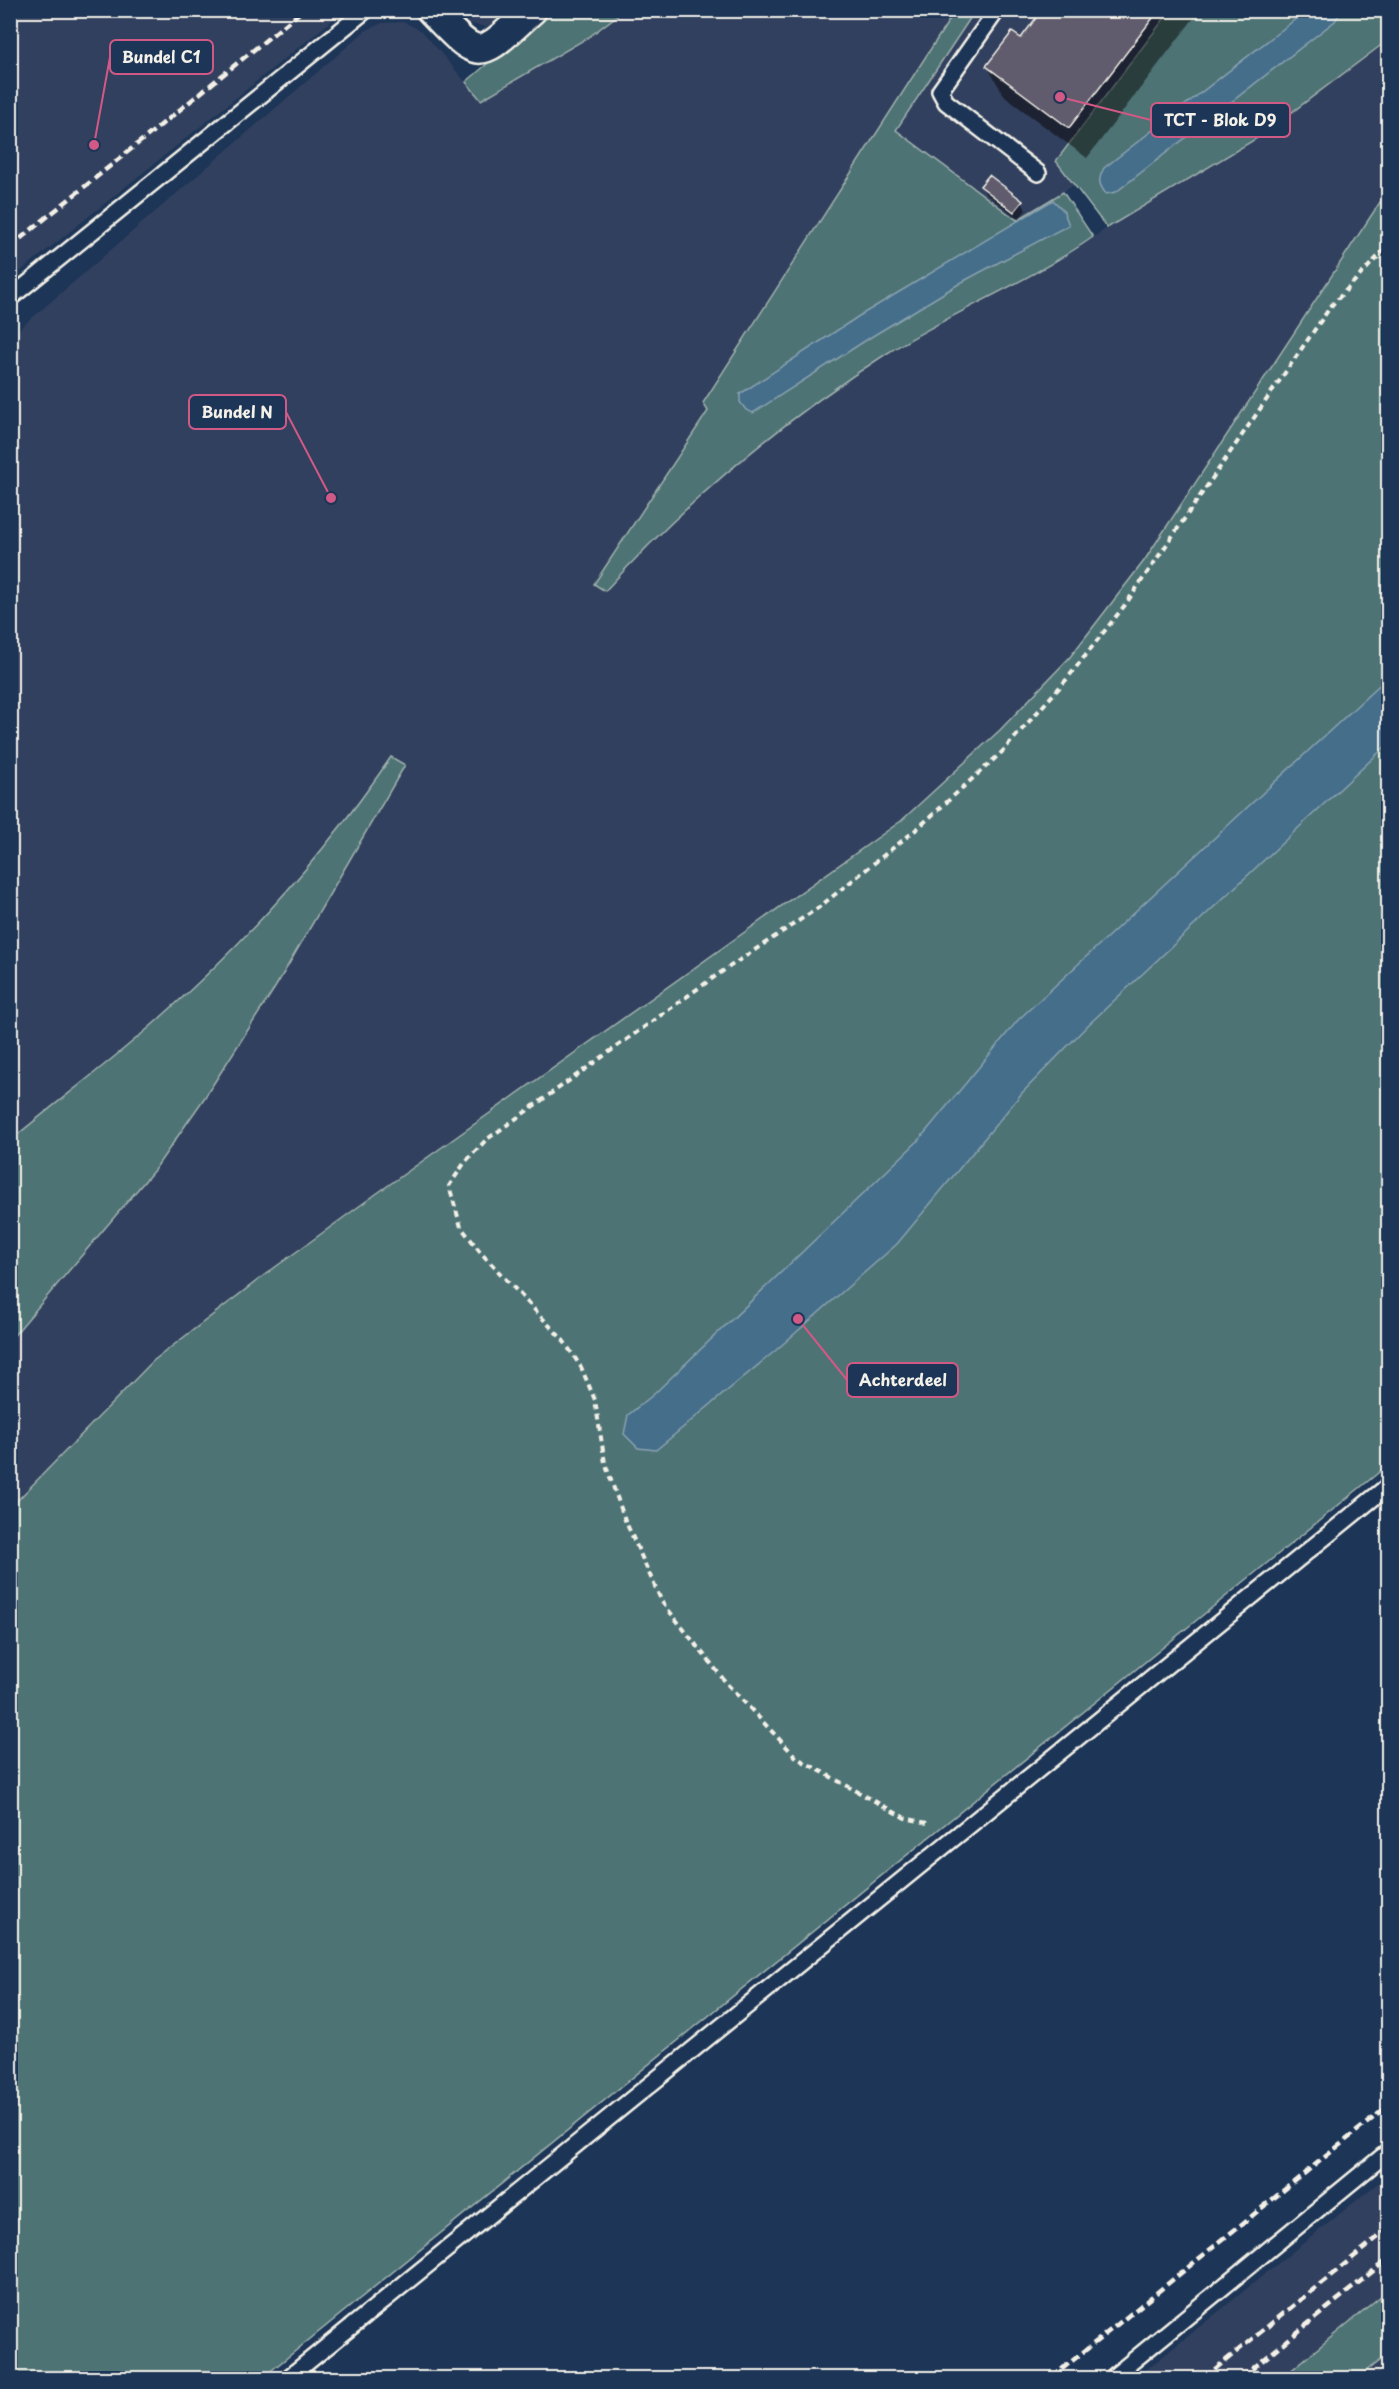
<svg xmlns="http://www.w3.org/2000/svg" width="1399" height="2389" viewBox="0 0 1399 2389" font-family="'Playpen Sans',sans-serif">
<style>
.built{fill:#31405e}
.green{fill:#4e7375;stroke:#a1b2ae;stroke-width:1.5}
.water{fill:#446e8b;stroke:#8aa2b0;stroke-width:1.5}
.shadow{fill:#0007}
.building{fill:#605b6d;stroke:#f4f1e8;stroke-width:1.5}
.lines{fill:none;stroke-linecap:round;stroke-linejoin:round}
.lane-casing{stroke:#f4f1e8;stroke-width:20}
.street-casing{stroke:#f4f1e8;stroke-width:33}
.path{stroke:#f4f1e8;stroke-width:4;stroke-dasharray:6 4.5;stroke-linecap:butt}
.lane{stroke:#1d3557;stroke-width:15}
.street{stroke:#1d3557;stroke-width:28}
.rail{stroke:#f4f1e8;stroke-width:4.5;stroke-dasharray:9 4.5;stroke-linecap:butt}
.leader{fill:none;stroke:#d15985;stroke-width:2}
.callout-dot{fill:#d15985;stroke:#1d3557;stroke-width:2}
.callout{fill:#1d3557;stroke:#d15985;stroke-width:2}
.callout-label{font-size:16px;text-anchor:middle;font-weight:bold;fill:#f4f1e8}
</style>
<rect width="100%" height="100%" fill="#1d3557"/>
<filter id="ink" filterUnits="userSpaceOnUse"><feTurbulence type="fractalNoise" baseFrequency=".0167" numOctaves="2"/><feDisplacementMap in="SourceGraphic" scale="12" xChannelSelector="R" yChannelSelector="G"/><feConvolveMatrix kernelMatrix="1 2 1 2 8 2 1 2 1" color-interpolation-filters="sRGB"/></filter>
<g filter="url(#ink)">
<path class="built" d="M11 10H344V11L11 279Z
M456 11H509L487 27 470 24Z
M623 11H955L703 402 709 411 594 584 605 591 655 536 736 463 806 409 887 354 959 311 1060 260 1107 228 1259 137 1388 40V190L1145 561 1070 658 1000 730 901 821 376 1194 263 1276 153 1361 11 1507V1339L155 1169 205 1097 276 986 405 765 391 757 360 802 300 875 235 945 152 1025 11 1140V336L365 31 382 23 404 22 422 31 481 100 589 37Z
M975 11H1169L1056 161 1074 185 1017 220 896 130Z
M1388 2175V2290L1282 2378H1136Z
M1388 2354V2378H1357Z"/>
<path class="green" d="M549 11H623L589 37 481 100 466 82Z
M955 11H975L896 130 1017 220 1063 192 1093 237C1028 283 953 311 886 354 782 421 688 500 605 591L594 584 708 411 703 403Z
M1170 11H1388V40L1259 137 1107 228 1056 161Z
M1388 190V1465L262 2378H11V1507L153 1361 263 1276 376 1194 901 821 1000 730 1070 657 1144 561Z
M391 757 405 765 276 986 205 1097 155 1169 11 1339V1140C57 1102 106 1065 152 1025 241 947 324 855 391 757Z
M1388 2290V2354L1357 2378H1282Z"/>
<path class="water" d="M1306 11H1341L1335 21 1116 192 1106 194C1098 184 1098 179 1104 168Z
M1053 200 1063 210 1069 225 962 282 871 337 753 413 746 410 740 402V394L859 316Z
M1388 677V744L1088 1025 1022 1093 897 1244 775 1351 656 1450 638 1448 624 1434 628 1415 653 1395 918 1141 1018 1020Z"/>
<path class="shadow" d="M1044 10H1200L1087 158 1005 97 987 66 1021 40Z
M989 177 1022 202 1026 210 1019 219 986 194 981 186Z"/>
<path class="building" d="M1042 10H1159L1069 128 986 66 1012 32 1021 38Z
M989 175 1023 201 1014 212 980 186Z"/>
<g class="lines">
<g class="lane-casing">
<path id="lane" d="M997 10 940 91 946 102 1038 173
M10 298 366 10
M288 2378 1388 1486
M1112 2378 1388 2152"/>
</g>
<g class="street-casing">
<path id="street" d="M431 10C483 65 478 58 532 10"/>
</g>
<path class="path" d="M927 1823 905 1818 797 1758 728 1685 662 1602 625 1520 605 1463 595 1400 581 1367 563 1340 483 1255 461 1227 449 1186 465 1162 486 1140 717 975 818 908 918 828 1002 752 1066 680 1125 605 1331 306 1388 246"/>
<use href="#lane" class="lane"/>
<use href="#street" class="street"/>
<path class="rail" d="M10 247 303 10
M1051 2378 1388 2106
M1204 2378 1388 2229
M1241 2378 1388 2259"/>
</g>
</g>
<path class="leader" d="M94 145L110 57M1060 97L1151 120M331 498L286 412M798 1319L847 1380"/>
<g class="callout-dot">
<circle cx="94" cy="145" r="6"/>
<circle cx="1060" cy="97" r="6"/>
<circle cx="331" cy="498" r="6"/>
<circle cx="798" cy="1319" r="6"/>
</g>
<g class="callout">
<rect x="110" y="40" width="103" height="34" rx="6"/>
<rect x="1151" y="103" width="139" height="34" rx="6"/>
<rect x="189" y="395" width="97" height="34" rx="6"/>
<rect x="847" y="1363" width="111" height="34" rx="6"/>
</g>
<g class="callout-label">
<text x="161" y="63">Bundel C1</text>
<text x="1220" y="126">TCT - Blok D9</text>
<text x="237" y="418">Bundel N</text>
<text x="903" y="1386">Achterdeel</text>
</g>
<rect width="1399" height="2389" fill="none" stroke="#1d3557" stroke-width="36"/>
<rect x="18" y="18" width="1363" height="2353" fill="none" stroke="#f4f1e8" stroke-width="2" filter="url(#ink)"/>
</svg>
